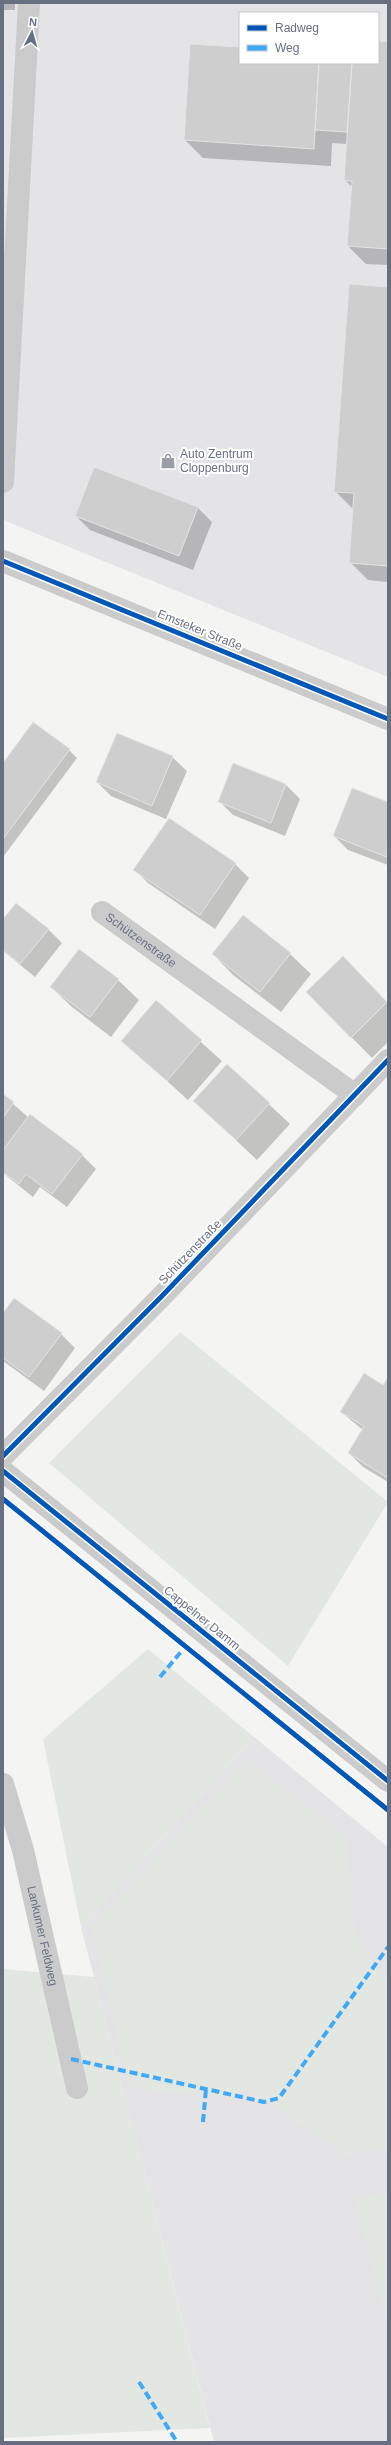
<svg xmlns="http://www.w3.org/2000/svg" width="391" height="2445" viewBox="0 0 391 2445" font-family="Helvetica,sans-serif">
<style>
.built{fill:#e4e4e6;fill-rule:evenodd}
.green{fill:#e3e7e2}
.shadow{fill:#0003}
.building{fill:#cececf;stroke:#e4e4e3}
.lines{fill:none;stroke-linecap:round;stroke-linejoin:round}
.minor{stroke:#cbcbcc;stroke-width:22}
.quiet{stroke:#3fa9f5;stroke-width:4;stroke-dasharray:8 4;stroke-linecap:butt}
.cycleway-casing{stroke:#fff;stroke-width:8}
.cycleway{stroke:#0057b8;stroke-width:5}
.labels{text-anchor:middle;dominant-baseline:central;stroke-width:4;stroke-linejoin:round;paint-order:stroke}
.poi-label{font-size:12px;fill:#686f80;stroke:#fff;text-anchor:start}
.street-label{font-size:12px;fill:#686f80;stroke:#fff}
</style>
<rect width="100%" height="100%" fill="#f4f4f3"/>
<path class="built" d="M3 3H388V677L3 520ZM240 13H378V63H240Z
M254 1737 388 1847V2442H214L81 1927Z"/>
<path class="green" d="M180 1332 388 1502 288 1666 49 1463Z
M148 1649 254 1737 81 1927 43 1739Z
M246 1761 346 1837 356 1939 388 1983V2148L346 2155 248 2088 229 2097 129 2088 92 1927Z
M3 1969 94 1977 210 2428 3 2438Z
M388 2191V2328L355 2200Z"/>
<path class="shadow" d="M3 3H15V10H3Z
M378 42 388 43V265L366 264 348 246 352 187 345 180 348 144 332 143 331 166 203 158 185 140 240 48V63H378Z
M388 288V582L368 580 350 562 353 509 335 491Z
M95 468 198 508 212 522 193 570 90 530 76 516Z
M69 750 77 758 3 857V765Z
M172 757 187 771 166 819 111 796 97 782Z
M234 764 286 785 300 799 285 836 233 815 219 801Z
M352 790 388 804V865L348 850 334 836Z
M169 819 235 864 249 878 215 929 148 883 134 869Z
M3 921 48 929 62 943 35 977 3 951Z
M79 950 118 980 139 1000 111 1037 72 1007 51 987Z
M213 954H290L311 974 281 1012 233 975Z
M343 957 388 1003V1042L372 1058 307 992Z
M156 1002 222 1061 188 1100 123 1041Z
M227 1065 290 1124 257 1160 194 1101Z
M3 1095 29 1118 82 1155 96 1169 67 1207 40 1187 33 1197 3 1173Z
M3 1315 61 1334 75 1348 44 1391 3 1361Z
M388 1379V1482L363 1467 349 1453 363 1430 341 1412 383 1387Z"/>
<path class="building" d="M378 41 388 42V249L347 246 352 181H344L352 63H378Z
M190 44 240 47V63H319L314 149 184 140Z
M319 63H352L347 132 315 130Z
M349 284 388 287V566L349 563 354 493 334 492Z
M94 467 198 507 179 556 75 516Z
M33 722 70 749 3 839V763Z
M117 733 173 756 152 806 96 782Z
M233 763 286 784 271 823 218 802Z
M352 788 388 802 387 857 333 836Z
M169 818 236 863 200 915 133 870Z
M16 903 49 929 20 964 3 950V919Z
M243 915 291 953 260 992 212 954Z
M79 949 119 979 90 1017 50 987Z
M343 956 387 1002 351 1038 306 992Z
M156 1000 202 1040 167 1081 121 1041Z
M227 1064 270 1103 236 1140 193 1101Z
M3 1094 14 1102 3 1118Z
M30 1114 83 1154 52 1194 26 1174 19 1184 3 1172V1150Z
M14 1298 62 1333 29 1377 3 1358V1313Z
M364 1373 383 1385 388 1377V1478L348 1453 364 1426 340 1412Z"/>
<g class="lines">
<g class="minor">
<path d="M3 482 29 3"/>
<path d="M3 561 388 719"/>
<path id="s1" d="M102 912 355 1095"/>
<path d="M3 1456 161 1297 388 1060"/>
<path d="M3 1471 388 1781"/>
<path id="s2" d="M3 1784 23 1850 77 2088"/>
</g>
<path class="quiet" d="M160 1677 185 1647
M71 2059 264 2102 279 2098 388 1947
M203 2122 206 2089
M139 2382 177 2442"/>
<g class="cycleway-casing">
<path id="cycleway" d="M3 561 388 719
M3 1456 161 1297 388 1060
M3 1471 388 1781
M3 1499 388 1810"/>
</g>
<use href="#cycleway" class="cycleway"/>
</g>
<defs>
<g id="shop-bare" transform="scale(1.2)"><path d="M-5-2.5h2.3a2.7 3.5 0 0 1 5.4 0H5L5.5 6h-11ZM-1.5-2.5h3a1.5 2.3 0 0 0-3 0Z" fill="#999ea8" stroke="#fff" stroke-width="2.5" paint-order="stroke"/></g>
</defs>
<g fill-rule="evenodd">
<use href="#shop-bare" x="168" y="461"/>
</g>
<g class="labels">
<g class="poi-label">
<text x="180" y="454">Auto Zentrum<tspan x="180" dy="14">Cloppenburg</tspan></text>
</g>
<g class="street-label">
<text transform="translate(200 630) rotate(22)">Emsteker Straße</text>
<text stroke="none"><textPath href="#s1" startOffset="48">Schützenstraße</textPath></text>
<text transform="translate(190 1252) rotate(-46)">Schützenstraße</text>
<text transform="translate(202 1618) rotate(39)">Cappelner Damm</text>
<text stroke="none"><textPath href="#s2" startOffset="157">Lankumer Feldweg</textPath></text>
</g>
</g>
<rect width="391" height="2445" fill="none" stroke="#686f80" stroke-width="8"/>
<rect x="239" y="12" width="140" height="52" fill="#ffffff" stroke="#c3c5cc"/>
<rect x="247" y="25" width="20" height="6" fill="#0057b8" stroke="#c3c5cc"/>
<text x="275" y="32" font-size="12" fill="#686f80">Radweg</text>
<rect x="247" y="45" width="20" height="6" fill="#3fa9f5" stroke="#c3c5cc"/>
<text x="275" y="52" font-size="12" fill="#686f80">Weg</text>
<g transform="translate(32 32) rotate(6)" stroke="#ffffff" stroke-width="3" paint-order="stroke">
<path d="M0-3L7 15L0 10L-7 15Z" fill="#686f80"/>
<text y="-6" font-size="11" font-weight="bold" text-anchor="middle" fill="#686f80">N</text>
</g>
</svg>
